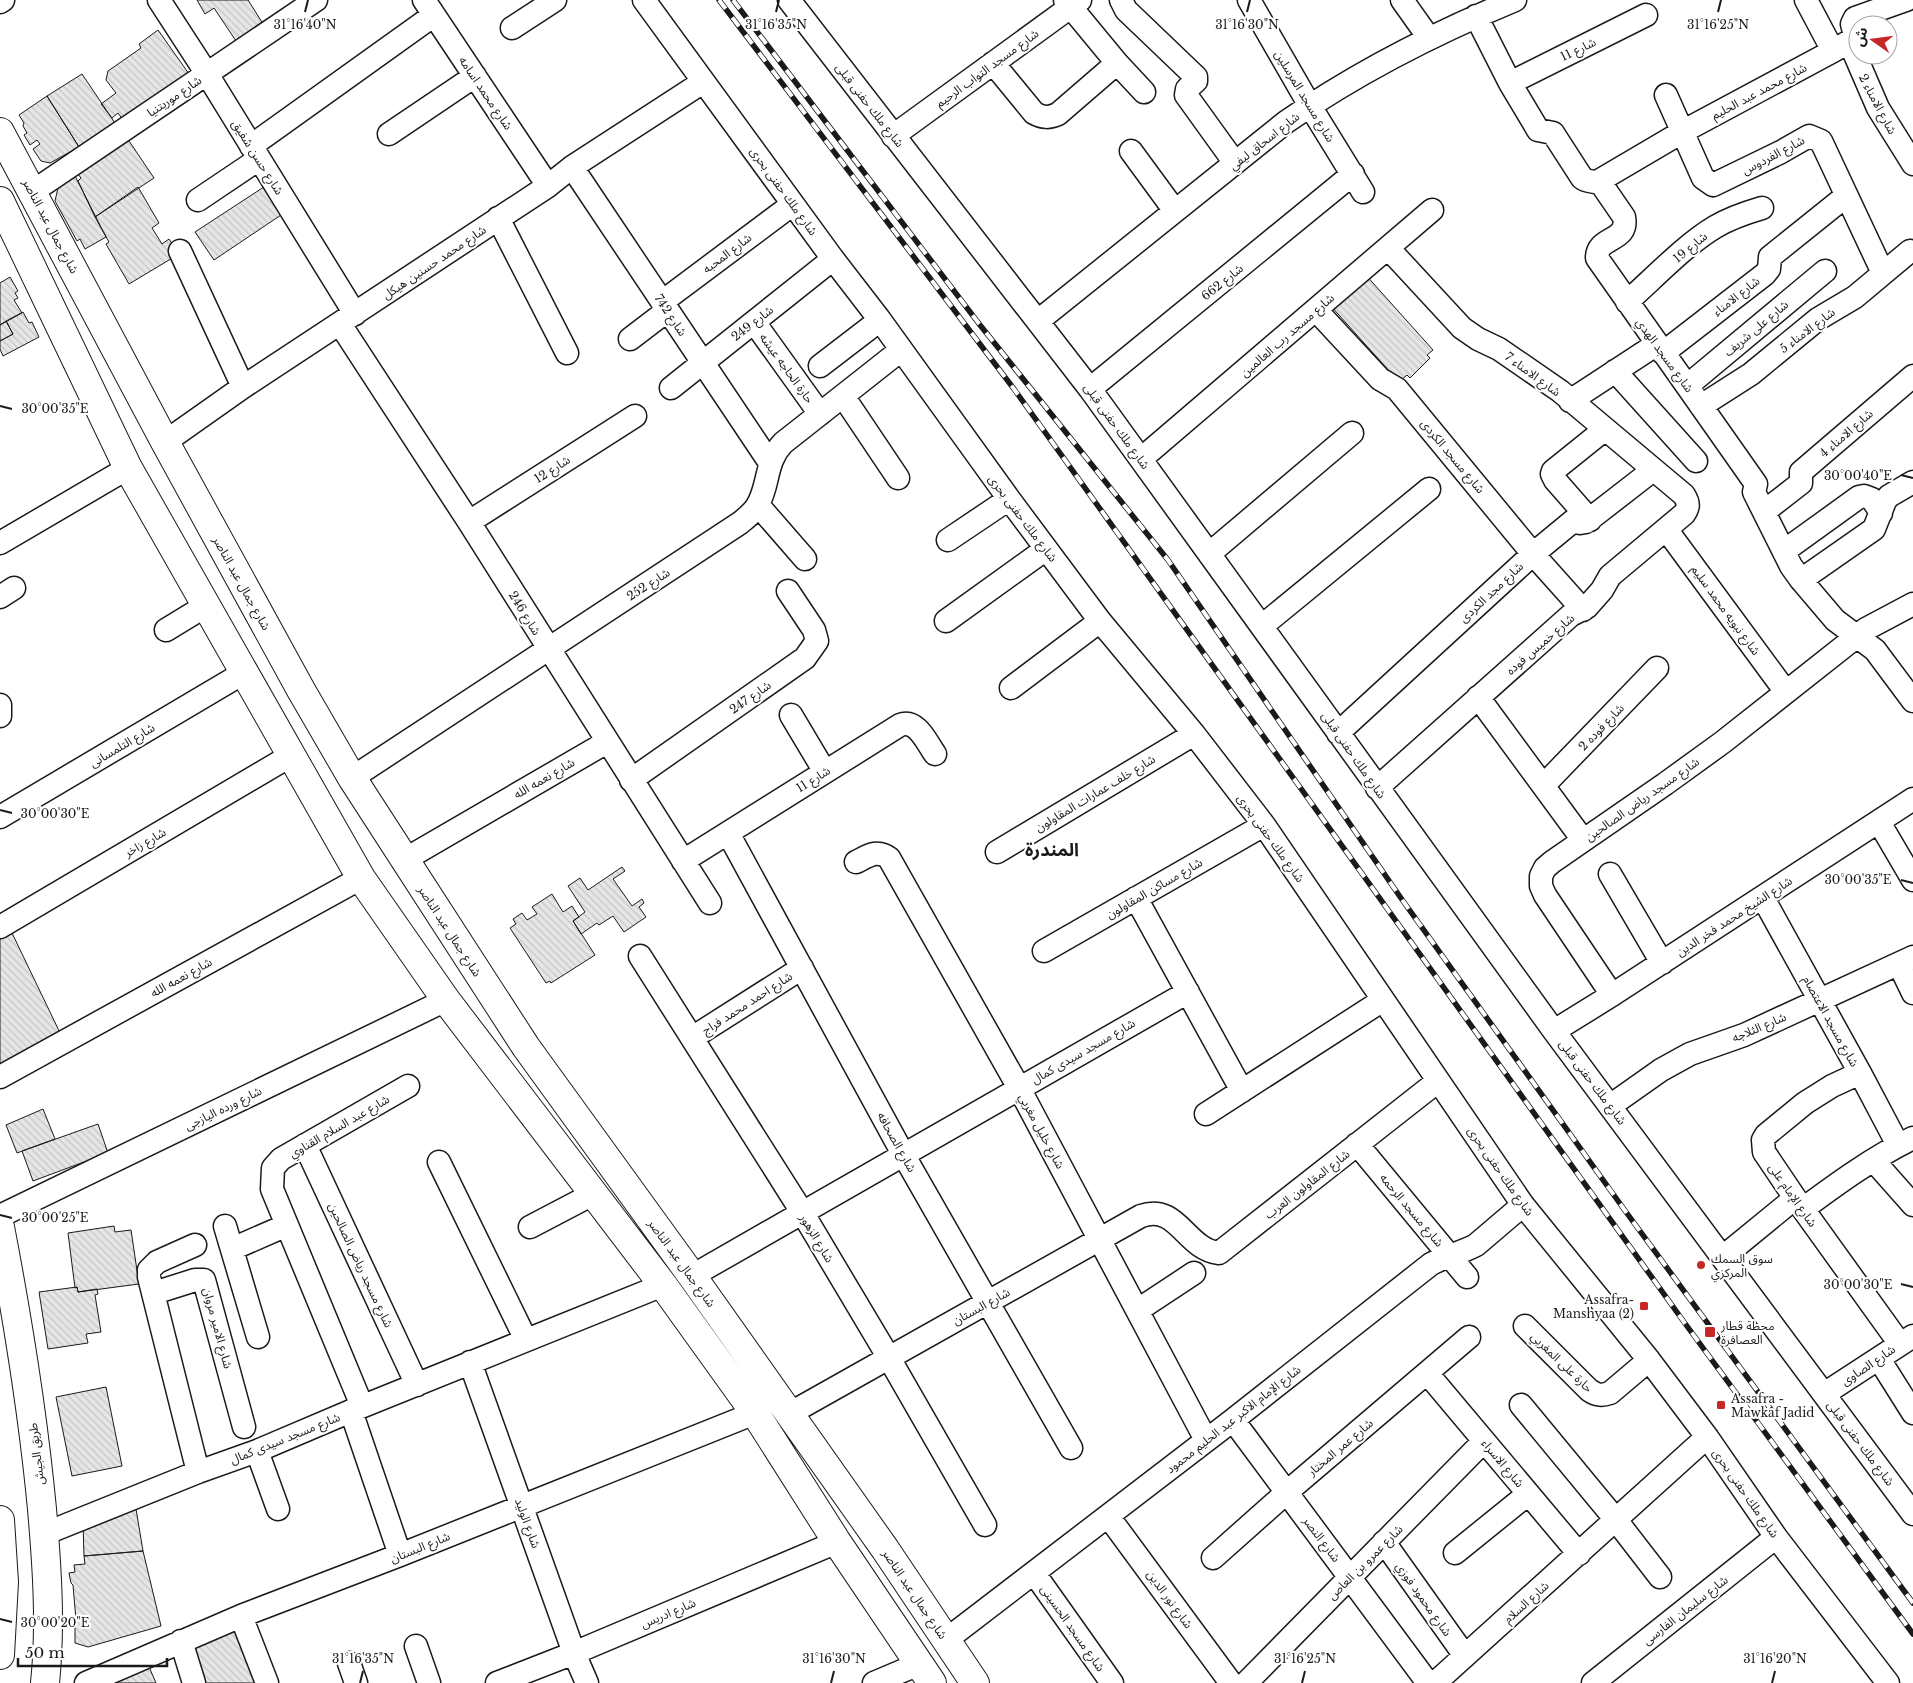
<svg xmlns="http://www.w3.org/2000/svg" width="1913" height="1683" viewBox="0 0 1913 1683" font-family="'Libre Baskerville','Noto Sans Arabic',serif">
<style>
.building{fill:url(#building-back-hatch);stroke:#1a1a1a}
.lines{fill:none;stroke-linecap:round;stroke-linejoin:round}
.minor-casing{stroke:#1a1a1a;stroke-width:25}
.major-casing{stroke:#1a1a1a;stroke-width:30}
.highway-casing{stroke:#1a1a1a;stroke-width:30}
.minor{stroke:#fff;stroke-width:22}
.major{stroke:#fff;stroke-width:28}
.highway{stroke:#fff;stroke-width:28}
.rail-casing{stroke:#1a1a1a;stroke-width:5.5}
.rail{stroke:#fff;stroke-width:4;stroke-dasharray:11;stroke-linecap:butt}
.ticks{fill:none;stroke:#1a1a1a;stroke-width:2}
.poi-dot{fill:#c62828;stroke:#fff;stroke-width:2}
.labels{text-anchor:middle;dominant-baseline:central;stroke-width:4;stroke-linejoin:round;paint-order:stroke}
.street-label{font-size:12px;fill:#1a1a1a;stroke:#fff}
.poi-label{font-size:12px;fill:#1a1a1a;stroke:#fff;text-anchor:start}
.district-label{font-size:18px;font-weight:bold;fill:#1a1a1a;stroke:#fff}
.ticks-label{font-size:12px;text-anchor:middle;fill:#1a1a1a;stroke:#fff;stroke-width:4;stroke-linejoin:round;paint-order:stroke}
</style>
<defs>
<pattern id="building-back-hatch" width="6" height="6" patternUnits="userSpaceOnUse" patternTransform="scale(1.25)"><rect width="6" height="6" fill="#e6e6e6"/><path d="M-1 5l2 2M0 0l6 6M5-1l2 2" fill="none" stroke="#c5c5c5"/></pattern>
</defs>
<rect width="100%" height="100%" fill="#fff"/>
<path class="building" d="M197 0H248L265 27 238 44 214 8 205 14Z
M158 30 189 74 123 120 118 113 112 118 101 104 116 93 106 80 108 71 141 48 139 44Z
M82 74 115 123 79 147 47 96Z
M47 96 79 147 50 163 41 161 33 149 40 144 37 140 30 145 24 135 27 133 23 126 24 123 19 115Z
M125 135 154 178 95 217 78 181 81 178 78 174Z
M73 172 106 237 85 249 80 239 77 241 55 201 60 179Z
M270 183 284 213 214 260 195 232Z
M138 187 159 223 152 228 162 244 169 239 179 254 129 284 106 244 109 242 95 217Z
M1364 273 1433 350 1427 355 1430 358 1410 378 1407 375 1399 382 1330 305Z
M10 277 18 291 15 293 18 298 14 300 22 313 0 325V283Z
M23 312 29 323 32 322 39 337 3 356 0 349V341L13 334 6 321Z
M6 321 13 334 0 341V325Z
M622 867 625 871 613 879 632 906 642 899 644 903 639 907 646 917 624 932 613 916 599 925 597 923 581 934 573 921 585 912 568 886 580 878 588 890Z
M552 894 563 912 572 906 579 917 573 921 595 955 551 983 550 981 546 983 510 928 516 924 513 919 522 913 527 920 537 914 532 907Z
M12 933 62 1037 0 1067V939Z
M43 1109 55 1139 17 1153 6 1125Z
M98 1124 108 1153 33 1181 22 1151Z
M114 1226 115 1232 131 1230 139 1284 78 1292 77 1287 75 1288 68 1233Z
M77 1287 78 1292 97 1289 98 1294 95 1295 101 1332 86 1334 88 1343 48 1349 39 1292Z
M106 1387 122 1466 72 1476 56 1397Z
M135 1503 143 1551 84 1556 83 1523Z
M143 1551 161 1626 88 1647 75 1643V1620H76L73 1585 71 1583 69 1573 75 1572 74 1565 85 1564 84 1556Z
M240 1625 261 1683H205L191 1643Z
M147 1662 156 1683H91Z"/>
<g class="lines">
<g class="minor-casing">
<path id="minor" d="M159 0 207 74 355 314
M424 0 548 186
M644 0 833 259 880 320 1009 499 1100 621 1194 734 1264 825 1523 1205 1649 1360 1707 1437 1776 1537 1888 1683
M789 0 1090 389 1554 1031 1913 1514
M1065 0 1117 63 1144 92
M1121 0 1126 10 1196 77V81L1187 89 1186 95 1235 163
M1249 0 1310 106 1363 192
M1402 0 1429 38
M1806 0 1833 51
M0 2 3 0
M1476 16 1510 83 1538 130 1553 133 1582 178C1588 183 1596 180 1602 185L1624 217C1629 243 1597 235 1597 258L1756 484 1754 492 1791 566 1801 580 1835 620 1875 650 1913 701
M512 28 555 0
M1849 41 1878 108 1913 164
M993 63 1034 113C1043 118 1049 118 1058 114L1117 63
M1510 83 1646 15
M1666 95 1703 178 1713 185 1781 152 1809 136 1821 141 1883 273
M389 134 475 76
M893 136 1080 0
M251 146 434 15
M1131 151 1175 211
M572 167 770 463
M1597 182 1682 132 1833 51 1853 39 1855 35 1852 24 1855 18 1906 0
M32 192 316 0
M198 200 259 159
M498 218 567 353
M180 251 243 387
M662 302 793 204
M1627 302C1654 278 1685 245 1715 227 1730 218 1745 213 1762 208
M1316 310 1380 379 1397 389 1533 554 1583 610
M1038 321 1286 122C1358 72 1435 33 1515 0
M754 322 820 414
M340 324 469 522 710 903
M630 339 668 310
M1663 353 1765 274 1769 269 1770 257 1846 196
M820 366 880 320
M1615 371 1696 461
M1687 386 1825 271
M671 388 833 259
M1090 389 1353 174
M843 396 898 478
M1570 401 1657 344
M1701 406 1751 374 1818 319 1855 297 1910 251
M165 442 243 387 548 186 572 167 703 82
M1141 459 1432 210
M758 505 805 559
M1765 511 1801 483V472L1913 376
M1590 520 1555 480 1552 474 1553 471 1604 430
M469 522 635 416
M1666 529 1786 692
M948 540 1009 499
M0 543 128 468
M1784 551 1859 497 1864 496 1872 499 1881 513
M1209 554 1352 433
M1801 580 1874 529 1885 501 1889 496 1913 482
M0 597 14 588
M946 621 1046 549
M1262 626 1429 489
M166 630 207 605
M1011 688 1100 621
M1478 697 1583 840
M0 705V716
M791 715 825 772
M1338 733 1533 554 1573 521 1576 520 1580 523 1586 522 1653 470
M352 778 740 523C746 518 753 513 757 506 770 485 764 463 783 443L901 350
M631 780 805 658 817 641 814 630 788 591
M1544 785 1657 668
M1377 788 1571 615 1587 607 1602 590 1610 576 1684 514C1689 507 1689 503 1684 495L1560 391 1499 349 1478 339 1462 328 1388 248
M0 817 245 672
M1879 822 1913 880
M728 833 903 1154 1071 1448
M997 852 1194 734
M404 860 607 742
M683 861 900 725C917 718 927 743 935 754
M856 862C868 856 877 849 889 858L1019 1088 1206 1440
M1610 874 1662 963
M1136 898 1242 1091
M1763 898 1860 1073 1898 1145
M0 927 290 756
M1044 951 1264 825
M640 956 802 1212 889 1358 985 1525
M1899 964 1913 993
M1612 995 1545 895 1541 886V876L1545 868 1552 862 1665 784 1723 742 1866 629 1913 604
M1554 1031 1612 995 1913 799
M692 1038 802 968
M1860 1073 1832 1086 1805 1103 1766 1135 1763 1140 1764 1152 1795 1198 1900 1344
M0 1077 361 878
M1610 1106 1661 1070 1690 1054 1744 1035 1913 957
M1206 1114 1383 1000
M1357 1144 1467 1277
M305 1145 417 1385
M1874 1161 1913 1205
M439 1162 526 1340
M1803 1209C1838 1183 1874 1157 1913 1138
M0 1216 446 1000
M225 1226 258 1337
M530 1227 593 1194
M195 1245 157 1262 149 1270V1277L198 1472
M232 1249 287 1225
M1723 1257 1795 1198
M692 1276 1188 992
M154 1293 195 1280H204L244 1427
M1138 1310 1194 1273
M1525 1326 1589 1390C1596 1395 1601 1396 1610 1393L1649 1360
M1879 1359 1913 1413
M470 1362 574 1653 587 1683
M1427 1373 1579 1554
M1824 1394 1913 1336
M1521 1405 1616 1520 1660 1577
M362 1406 272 1189 273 1168 281 1159 408 1086
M351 1411 400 1555
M789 1414 1141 1216C1178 1203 1185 1249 1219 1253L1438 1081
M1233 1420 1428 1683
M257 1451 278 1509
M1108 1516 1231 1683
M44 1534 198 1472 257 1451 351 1411 663 1285
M1384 1542 1465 1656
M1455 1553 1528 1494
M1213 1558 1287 1492 1469 1337
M1034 1573 1112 1683
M241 1616 267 1683
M946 1640 1233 1420 1431 1264C1446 1256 1461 1253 1476 1245L1523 1205
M181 1641 194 1683
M416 1646 429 1683
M349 1663 356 1683
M86 1683 241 1616 400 1555 755 1413
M497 1683 574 1653 837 1542
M874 1683 919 1664
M1246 1683 1484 1441
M1435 1683 1707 1437
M1593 1683 1776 1537"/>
</g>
<g class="major-casing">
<path id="major" d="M0 132 165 442 301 690 352 778 526 1047 692 1276 885 1549 975 1683
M0 201 128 468 361 878 446 1000 663 1285 755 1413 837 1542 932 1683"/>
</g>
<g class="highway-casing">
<path id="highway" d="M0 1227C18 1321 33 1414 42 1509 47 1567 51 1625 45 1683
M0 1520 4 1582 0 1655"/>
</g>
<use href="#minor" class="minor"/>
<use href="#major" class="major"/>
<use href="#highway" class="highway"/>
<g class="rail-casing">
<path id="rail" d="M719 0 1014 389 1684 1322 1913 1634
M733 0 980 325 1168 560 1403 901 1626 1212 1913 1603"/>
</g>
<use href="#rail" class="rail"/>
</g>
<path class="ticks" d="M305 12 308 0M776 12 779 0M1247 12 1250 0M1718 12 1721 0M0 406 12 409M1901 475 1913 478M0 810 12 813M1901 880 1913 883M0 1215 12 1218M1901 1284 1913 1287M0 1619 12 1622M360 1683 363 1671M831 1683 834 1671M1302 1683 1305 1671M1772 1683 1775 1671"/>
<g class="poi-dot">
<circle cx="1701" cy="1265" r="5"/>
<rect x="1639" y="1301" width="10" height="10" rx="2.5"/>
<rect x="1704" y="1326" width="12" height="12" rx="2.5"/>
<rect x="1716" y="1400" width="10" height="10" rx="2.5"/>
</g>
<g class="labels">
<g class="street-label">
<text transform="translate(1578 49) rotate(-26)">شارع 11</text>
<text transform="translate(987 68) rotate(-36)">شارع مسجد التواب الرحيم</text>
<text transform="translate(1759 91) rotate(-28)">شارع محمد عبد الحليم</text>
<text transform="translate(486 93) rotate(56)">شارع محمد اسامه</text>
<text transform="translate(174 96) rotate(-34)">شارع موريتنيا</text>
<text transform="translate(1305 96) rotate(59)">شارع مسجد المرسلين</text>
<text transform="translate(1878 104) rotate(62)">شارع الامناء 2</text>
<text transform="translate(870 105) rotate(52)">شارع ملك حفنى قبلى</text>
<text transform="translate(1264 141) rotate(-38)">شارع اسحاق ليفي</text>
<text transform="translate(1773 155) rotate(-28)">شارع الفردوس</text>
<text transform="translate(258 157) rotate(58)">شارع حسن شفيق</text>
<text transform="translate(784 191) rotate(54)">شارع ملك حفنى بحرى</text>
<text transform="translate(51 226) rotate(62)">شارع جمال عبد الناصر</text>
<text transform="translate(1690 247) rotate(-40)">شارع 19</text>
<text transform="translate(727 253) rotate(-37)">شارع المحبه</text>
<text transform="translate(434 262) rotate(-34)">شارع محمد حسنين هيكل</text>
<text transform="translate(1222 282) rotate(-39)">شارع 662</text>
<text transform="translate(1736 296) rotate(-38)">شارع الامناء</text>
<text transform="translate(671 315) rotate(56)">شارع 742</text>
<text transform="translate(752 323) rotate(-38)">شارع 249</text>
<text transform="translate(1756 328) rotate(-40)">شارع على شريف</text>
<text transform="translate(1807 330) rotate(-37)">شارع الامناء 5</text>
<text transform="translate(1287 335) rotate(-41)">شارع مسجد رب العالمين</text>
<text transform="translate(1665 355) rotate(54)">شارع مسجد الهدي</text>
<text transform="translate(787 368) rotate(54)">حارة الحاجه عيشه</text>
<text transform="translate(1533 374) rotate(36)">شارع الامناء 7</text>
<text transform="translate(1117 426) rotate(54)">شارع ملك حفنى قبلى</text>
<text transform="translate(1846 433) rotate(-41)">شارع الامناء 4</text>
<text transform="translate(1453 456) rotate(50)">شارع مسجد الكردى</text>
<text transform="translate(552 469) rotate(-33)">شارع 12</text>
<text transform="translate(1023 518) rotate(53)">شارع ملك حفنى بحرى</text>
<text transform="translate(242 583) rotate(61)">شارع جمال عبد الناصر</text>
<text transform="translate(648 584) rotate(-33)">شارع 252</text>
<text transform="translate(1491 592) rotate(-43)">شارع مجد الكردى</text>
<text transform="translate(1726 610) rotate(54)">شارع نبويه محمد سليم</text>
<text transform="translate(525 613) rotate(58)">شارع 246</text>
<text transform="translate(1540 644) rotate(-41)">شارع خميس فوده</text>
<text transform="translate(750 697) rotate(-35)">شارع 247</text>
<text transform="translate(1601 727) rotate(-46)">شارع فوده 2</text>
<text transform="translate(122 745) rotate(-31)">شارع التلمسانى</text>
<text transform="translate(1354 755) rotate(55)">شارع ملك حفنى قبلى</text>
<text transform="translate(544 778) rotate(-30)">شارع نعمه الله</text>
<text transform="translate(813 779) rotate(-32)">شارع 11</text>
<text transform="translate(1095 793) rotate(-31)">شارع خلف عمارات المقاولون</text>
<text transform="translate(1642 799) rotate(-35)">شارع مسجد رياض الصالحين</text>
<text transform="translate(1271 838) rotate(54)">شارع ملك حفنى بحرى</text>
<text transform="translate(145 842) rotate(-30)">شارع زاخر</text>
<text transform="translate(1154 888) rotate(-30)">شارع مساكن المقاولون</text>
<text transform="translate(1734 916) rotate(-33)">شارع الشيخ محمد فخر الدين</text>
<text transform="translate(450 931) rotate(57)">شارع جمال عبد الناصر</text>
<text transform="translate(181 977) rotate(-29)">شارع نعمه الله</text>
<text transform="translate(747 1003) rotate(-33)">شارع احمد محمد فراج</text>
<text transform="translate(1831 1021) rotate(61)">شارع مسجد الاعتصام</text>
<text transform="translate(1759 1027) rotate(-23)">شارع الثلاجه</text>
<text transform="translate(1083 1051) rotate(-30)">شارع مسجد سيدى كمال</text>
<text transform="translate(1593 1082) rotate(53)">شارع ملك حفنى قبلى</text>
<text transform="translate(223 1108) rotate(-26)">شارع ورده اليازجى</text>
<text transform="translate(339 1126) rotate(-30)">شارع عبد السلام القناوي</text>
<text transform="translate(1042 1131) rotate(62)">شارع خليل مغربي</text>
<text transform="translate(897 1142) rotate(61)">شارع الصحافه</text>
<text transform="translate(1501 1171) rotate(55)">شارع ملك حفنى بحرى</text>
<text transform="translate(1307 1184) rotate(-38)">شارع المقاولون العرب</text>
<text transform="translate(1793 1195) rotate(55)">شارع الإمام على</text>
<text transform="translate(1412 1210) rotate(50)">شارع مسجد الرحمه</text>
<text transform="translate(817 1238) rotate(59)">شارع الزهور</text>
<text transform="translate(682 1263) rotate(54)">شارع جمال عبد الناصر</text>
<text transform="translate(361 1265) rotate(65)">شارع مسجد رياض الصالحين</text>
<text transform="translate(981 1306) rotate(-29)">شارع البستان</text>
<text transform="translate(218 1328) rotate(75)">شارع الامير مروان</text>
<text transform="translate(1562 1362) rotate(44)">حارة على المغربي</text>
<text transform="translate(1868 1365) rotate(-34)">شارع الصاوى</text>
<text transform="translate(1233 1419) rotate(-38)">شارع الإمام الاكبر عبد الحليم محمود</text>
<text transform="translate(285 1438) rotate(-22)">شارع مسجد سيدى كمال</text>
<text transform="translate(1861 1443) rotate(53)">شارع ملك حفنى قبلى</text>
<text transform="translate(1340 1447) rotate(-40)">شارع عمر المختار</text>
<text transform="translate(36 1454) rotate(-97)">طريق الجيش</text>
<text transform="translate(1503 1463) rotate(50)">شارع الاسراء</text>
<text transform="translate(1746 1493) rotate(55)">شارع ملك حفنى بحرى</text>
<text transform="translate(528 1523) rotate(70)">شارع الوليد</text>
<text transform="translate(1322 1539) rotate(53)">شارع النصر</text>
<text transform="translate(420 1547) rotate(-22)">شارع البستان</text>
<text transform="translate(1365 1562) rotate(-45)">شارع عمرو بن العاص</text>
<text transform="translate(915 1594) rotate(56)">شارع جمال عبد الناصر</text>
<text transform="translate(1170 1599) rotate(54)">شارع نور الدين</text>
<text transform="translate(1424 1599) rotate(55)">شارع محمود فوزي</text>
<text transform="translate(1526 1602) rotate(-42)">شارع السلام</text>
<text transform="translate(1685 1610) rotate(-38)">شارع سليمان الفارسى</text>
<text transform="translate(668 1613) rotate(-23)">شارع ادريس</text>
<text transform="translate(1073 1628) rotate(55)">شارع مسجد الحسينى</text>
</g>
<g class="poi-label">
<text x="1711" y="1258">سوق السمك<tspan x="1711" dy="14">المركزي</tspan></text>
<text x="1634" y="1299" text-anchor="end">Assafra-<tspan x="1634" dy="14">Manshyaa (2)</tspan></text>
<text x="1721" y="1325">محطة قطار<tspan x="1721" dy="14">العصافرة</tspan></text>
<text x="1731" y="1398">Assafra -<tspan x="1731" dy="14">Mawkaf Jadid</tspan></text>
</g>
<g class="district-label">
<text x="1052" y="850">المندرة</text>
</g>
</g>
<g class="ticks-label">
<text x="305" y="29">31°16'40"N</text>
<text x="776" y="29">31°16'35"N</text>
<text x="1247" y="29">31°16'30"N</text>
<text x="1718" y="29">31°16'25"N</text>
<text x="55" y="413">30°00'35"E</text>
<text x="1858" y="480">30°00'40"E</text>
<text x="55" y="818">30°00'30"E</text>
<text x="1858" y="884">30°00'35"E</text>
<text x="55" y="1222">30°00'25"E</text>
<text x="1858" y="1289">30°00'30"E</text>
<text x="55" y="1627">30°00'20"E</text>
<text x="363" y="1663">31°16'35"N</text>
<text x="834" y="1663">31°16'30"N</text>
<text x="1305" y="1663">31°16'25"N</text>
<text x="1775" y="1663">31°16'20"N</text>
</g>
<g transform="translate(1873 40) rotate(284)"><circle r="24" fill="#ffffff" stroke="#a3a3a3"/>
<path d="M0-4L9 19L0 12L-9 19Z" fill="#c62828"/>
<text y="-8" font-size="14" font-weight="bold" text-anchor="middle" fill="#1a1a1a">ش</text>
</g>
<path d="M18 1658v8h149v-8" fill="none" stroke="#1a1a1a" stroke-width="2.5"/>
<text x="25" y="1658" font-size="15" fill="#1a1a1a" stroke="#ffffff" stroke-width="4" paint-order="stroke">50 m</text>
</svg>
